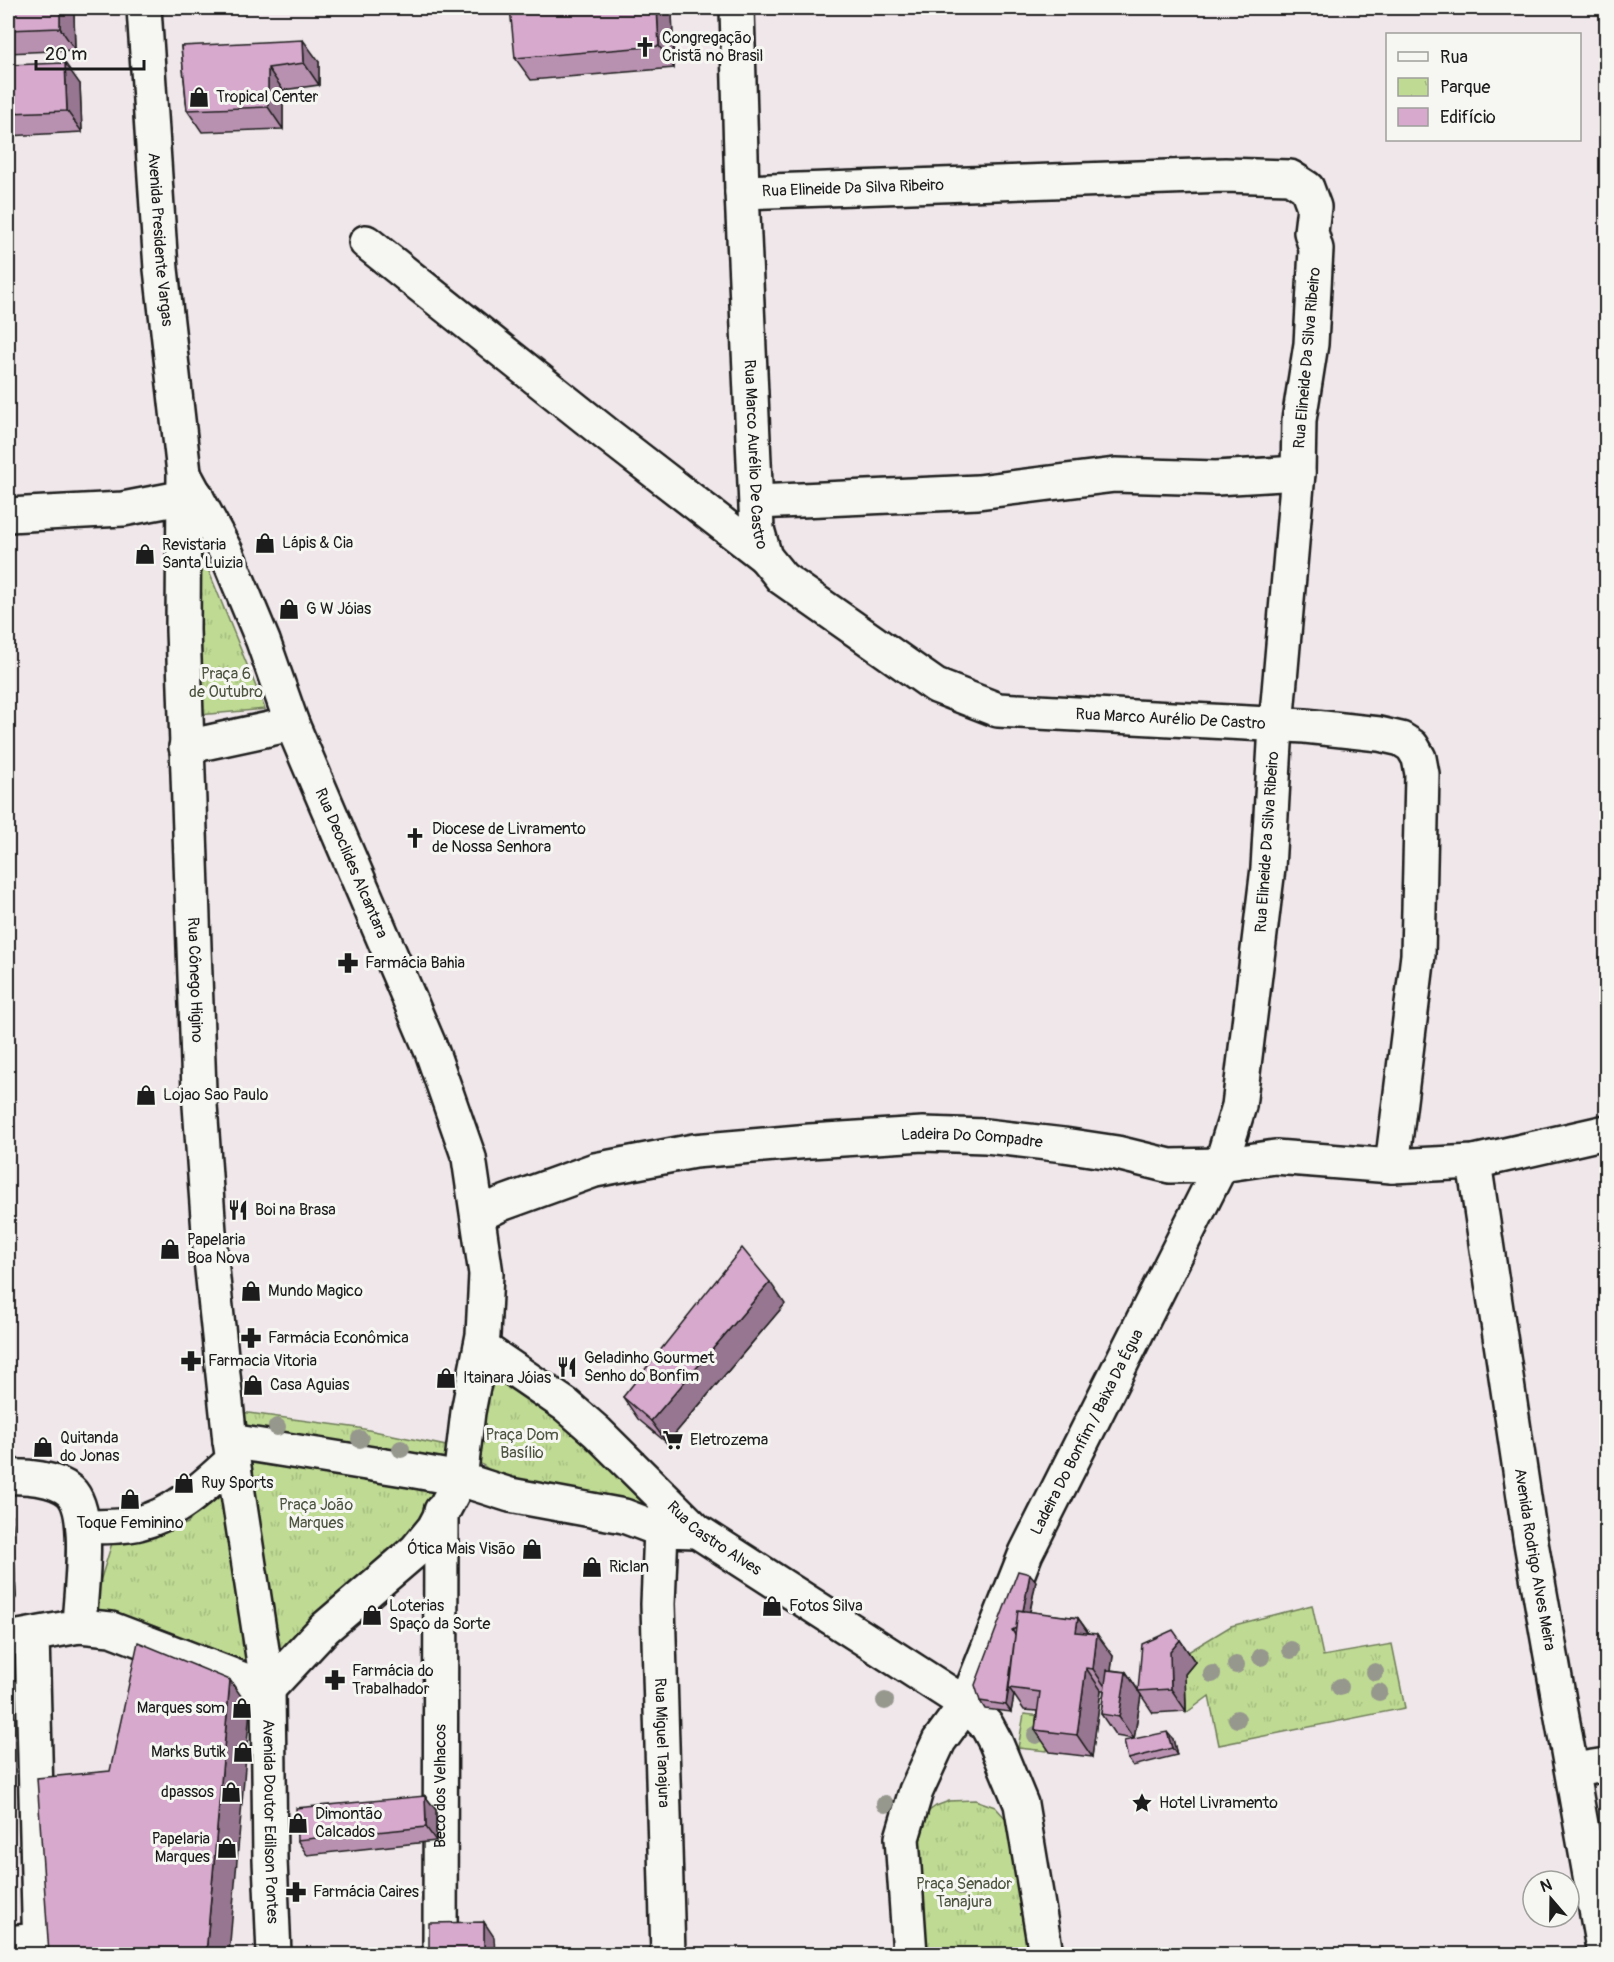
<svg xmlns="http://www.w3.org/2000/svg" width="1614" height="1962" viewBox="0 0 1614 1962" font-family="Pangolin,sans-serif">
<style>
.park{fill:url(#park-tufts);stroke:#6e7c58;stroke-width:1.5}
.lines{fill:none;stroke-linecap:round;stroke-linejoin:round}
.minor-casing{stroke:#1c1c1c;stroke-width:38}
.major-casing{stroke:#1c1c1c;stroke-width:38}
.minor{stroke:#f6f6f2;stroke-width:33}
.major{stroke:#f6f6f2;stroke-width:33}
.tree{fill:#96978d}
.wall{fill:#b891b0;stroke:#1c1c1c;stroke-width:1.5}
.shaded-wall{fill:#967690;stroke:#1c1c1c;stroke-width:1.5}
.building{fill:#d6a9cd;stroke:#1c1c1c;stroke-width:1.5}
.labels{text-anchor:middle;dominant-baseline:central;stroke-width:6;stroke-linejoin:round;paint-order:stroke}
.poi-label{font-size:16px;fill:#1c1c1c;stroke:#f6f6f2;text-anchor:start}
.street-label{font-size:16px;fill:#1c1c1c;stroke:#f6f6f2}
.park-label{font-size:16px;fill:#4d5540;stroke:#f6f6f2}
</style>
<defs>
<pattern id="park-tufts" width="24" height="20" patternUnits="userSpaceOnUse" patternTransform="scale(1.5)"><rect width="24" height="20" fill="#bfdb93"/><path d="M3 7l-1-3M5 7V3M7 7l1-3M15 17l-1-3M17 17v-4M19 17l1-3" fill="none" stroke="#a4bb7e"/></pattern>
</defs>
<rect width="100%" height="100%" fill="#f0e7eb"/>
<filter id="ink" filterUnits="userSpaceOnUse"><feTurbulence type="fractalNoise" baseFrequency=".0167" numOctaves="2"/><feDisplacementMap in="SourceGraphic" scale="12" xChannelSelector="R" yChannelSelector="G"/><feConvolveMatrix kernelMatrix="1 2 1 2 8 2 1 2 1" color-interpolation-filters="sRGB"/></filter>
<g filter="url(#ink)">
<path class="park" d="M201 552 265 709 199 715 198 634Z
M497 1376 660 1497 648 1530 502 1479 473 1458 483 1411Z
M241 1412 359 1428 446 1446 461 1496 408 1561 271 1705 88 1620 113 1540 148 1538 188 1523 216 1489Z
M1312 1605 1323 1656 1392 1644 1405 1708 1219 1745 1209 1696 1186 1713 1185 1674 1195 1662 1188 1652 1231 1626Z
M1024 1714 1051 1717 1047 1751 1018 1748Z
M975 1800 995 1807 1008 1821 1036 1954H911L908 1838 922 1816 936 1806 949 1801Z"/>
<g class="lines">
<g class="minor-casing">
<g id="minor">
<path id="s1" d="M737 8 742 192 757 529 765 557 782 578 936 686 998 710 1305 726 1379 734 1401 739 1412 746 1419 758 1422 774 1418 955 1392 1166"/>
<path id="s2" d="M742 192 1225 175 1290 177 1307 188 1314 207 1311 232 1316 249 1311 344 1299 420 1298 473 1276 726 1268 868 1239 1106 1221 1165 1026 1553 966 1704 939 1741 916 1791 902 1838 910 1954"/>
<path d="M366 242 609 436 765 557"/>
<path d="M757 502 978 492 1115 475 1216 478 1298 473"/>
<path d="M8 515 123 509 196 495"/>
<path id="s3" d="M1474 1162 1530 1537 1604 1954"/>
<path id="s4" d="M479 1215 501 1204 595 1170 694 1151 810 1141 923 1134 986 1136 1064 1145 1117 1153 1170 1166 1221 1165 1275 1157 1392 1166 1474 1162 1606 1132"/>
<path id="s5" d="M481 1347 566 1405 597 1432 697 1531 966 1704 987 1726 995 1741 1021 1804 1046 1954"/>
<path d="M230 1441 410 1470 460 1479 510 1495 624 1516 661 1530 697 1531"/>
<path d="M8 1477C26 1476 55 1478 70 1491 93 1512 80 1595 79 1626L8 1639"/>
<path d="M83 1527C101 1526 121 1528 139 1523 176 1514 204 1486 232 1461"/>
<path id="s6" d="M661 1530 658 1604 668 1954"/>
<path d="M79 1626 111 1629 268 1689"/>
<path d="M32 1636 40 1954"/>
<path d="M1573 1770 1606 1765"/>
<path d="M8 1943 39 1940"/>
<path id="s7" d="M440 1954 441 1511"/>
</g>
</g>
<g class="major-casing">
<g id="major">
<path id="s8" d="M144 8 161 269 184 473 183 630 199 1091 211 1260 230 1441 268 1689 270 1860 274 1954"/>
<path id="s9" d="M185 476 226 552 263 641 292 724 432 1052 469 1158 486 1274 483 1335 468 1412 460 1479 434 1528 416 1550 325 1628 268 1689"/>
<path d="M186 747 292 724"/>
</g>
</g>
<use href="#minor" class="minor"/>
<use href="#major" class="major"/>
</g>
<g class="tree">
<circle cx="277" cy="1427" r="9"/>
<circle cx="360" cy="1439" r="9"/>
<circle cx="401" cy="1449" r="9"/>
<circle cx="1291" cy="1650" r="9"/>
<circle cx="1261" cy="1657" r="9"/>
<circle cx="1236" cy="1665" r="9"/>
<circle cx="1375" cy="1672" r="9"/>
<circle cx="1212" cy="1674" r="9"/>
<circle cx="1340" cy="1687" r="9"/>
<circle cx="1379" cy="1692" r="9"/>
<circle cx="885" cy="1701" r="9"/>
<circle cx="1237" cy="1719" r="9"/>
<circle cx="1036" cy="1735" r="9"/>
<circle cx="885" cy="1804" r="9"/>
<circle cx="962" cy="1887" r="9"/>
</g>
<path class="wall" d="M8 8H69L74 15 75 50 8 53Z
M672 12 674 68 531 80 515 58Z
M181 46 319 62V85L283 90V129L202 132 187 110Z
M8 65 80 84 82 132 8 136Z
M785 1304 667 1443 638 1419 623 1397Z
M8 1510 12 1516 16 1597H8Z
M1036 1581 1030 1612 1078 1618 1089 1633 1113 1656 1111 1670 1126 1672 1138 1690 1180 1640 1195 1662 1185 1674 1186 1711 1153 1713 1141 1695 1134 1739H1173L1177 1755 1133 1766 1128 1759 1134 1739 1116 1736 1101 1714 1104 1690H1101L1092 1757 1050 1752 1035 1730 1037 1711 1024 1710 1014 1695 1011 1712 985 1709 980 1701Z
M425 1796 436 1810V1841L307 1855 297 1840Z
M8 1832 13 1920H8Z"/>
<path class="shaded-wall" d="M60 8H69L74 15 75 50 60 28Z
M657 8H668L672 12 674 68 659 46Z
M303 40 319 62V85L304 63Z
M65 63 80 84 82 132 67 111Z
M268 68 283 90V129L268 107Z
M770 1282 785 1304 667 1443 651 1421Z
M8 1510 12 1516 16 1597 8 1585Z
M1030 1574 1036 1581 1025 1635 1020 1627Z
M1078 1618 1093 1640 1076 1632Z
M1097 1634 1113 1656 1108 1691 1093 1669Z
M1180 1640 1195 1662 1185 1674 1186 1711 1171 1689 1170 1652Z
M1086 1668 1101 1690 1092 1757 1077 1735Z
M1126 1672 1141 1695 1134 1739 1119 1717Z
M230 1680 250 1709 229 1954H206Z
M1009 1688 1014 1695 1011 1712 1006 1705Z
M1167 1732 1173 1739 1177 1755 1172 1748Z
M425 1796 436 1810V1841L426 1827Z
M8 1832 13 1920 8 1912Z
M484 1922 494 1937 495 1954H484Z"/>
<path class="building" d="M8 8H60V28L8 30Z
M510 8H657L659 46 515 58Z
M303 40 304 63 268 68V107L187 110 181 46Z
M65 63 67 111 8 113V65Z
M742 1248 770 1282 651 1421 623 1397Z
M1018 1571 1030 1574 1023 1611 1018 1610 1016 1628 1012 1630 1015 1635 1006 1705 980 1701 975 1685Z
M1018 1610 1078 1618 1076 1632 1097 1634 1093 1669 1086 1668 1077 1735 1035 1730 1040 1692 1009 1688Z
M1173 1630 1180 1640 1170 1652 1171 1689 1138 1691 1142 1644Z
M138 1642 230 1680 206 1954H49L37 1778 110 1771Z
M1107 1670 1126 1672 1119 1717 1101 1714Z
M1167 1732 1172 1748 1128 1759 1124 1741Z
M425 1796 426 1827 297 1840 296 1808Z
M484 1922V1954H429V1923Z"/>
</g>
<defs>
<g id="church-bare" transform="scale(1.62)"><path d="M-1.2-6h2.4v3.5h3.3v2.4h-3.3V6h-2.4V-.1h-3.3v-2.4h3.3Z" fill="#1c1c1c" stroke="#f6f6f2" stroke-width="2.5" paint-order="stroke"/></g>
<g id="shop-bare" transform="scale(1.62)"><path d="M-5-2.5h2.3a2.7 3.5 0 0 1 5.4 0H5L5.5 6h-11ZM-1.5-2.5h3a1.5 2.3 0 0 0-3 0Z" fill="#1c1c1c" stroke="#f6f6f2" stroke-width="2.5" paint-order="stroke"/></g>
<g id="pharmacy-bare" transform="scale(1.62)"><path d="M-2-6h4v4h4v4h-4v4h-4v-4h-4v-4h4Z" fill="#1c1c1c" stroke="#f6f6f2" stroke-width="2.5" paint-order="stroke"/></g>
<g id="restaurant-bare" transform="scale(1.62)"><path d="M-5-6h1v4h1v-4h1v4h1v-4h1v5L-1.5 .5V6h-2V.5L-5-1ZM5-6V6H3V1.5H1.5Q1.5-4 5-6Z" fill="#1c1c1c" stroke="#f6f6f2" stroke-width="2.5" paint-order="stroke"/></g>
<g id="supermarket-bare" transform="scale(1.62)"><path d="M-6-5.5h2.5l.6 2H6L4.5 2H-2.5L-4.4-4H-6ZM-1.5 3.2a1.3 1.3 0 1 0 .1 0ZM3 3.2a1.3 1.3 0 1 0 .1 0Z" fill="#1c1c1c" stroke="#f6f6f2" stroke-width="2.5" paint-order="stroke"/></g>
<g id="sight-bare" transform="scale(1.62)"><path d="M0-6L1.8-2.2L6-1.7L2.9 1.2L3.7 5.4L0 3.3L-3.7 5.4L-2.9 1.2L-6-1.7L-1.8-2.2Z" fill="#1c1c1c" stroke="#f6f6f2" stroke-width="2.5" paint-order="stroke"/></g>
</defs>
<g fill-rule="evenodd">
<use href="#church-bare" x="645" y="47"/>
<use href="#shop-bare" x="199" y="97"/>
<use href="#shop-bare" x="265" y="543"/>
<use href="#shop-bare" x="145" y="554"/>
<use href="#shop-bare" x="289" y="609"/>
<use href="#church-bare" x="415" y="838"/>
<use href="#pharmacy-bare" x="348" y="963"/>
<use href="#shop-bare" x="146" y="1095"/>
<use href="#restaurant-bare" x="238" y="1210"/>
<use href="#shop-bare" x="170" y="1249"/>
<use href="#shop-bare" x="251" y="1291"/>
<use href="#pharmacy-bare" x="251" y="1338"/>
<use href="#pharmacy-bare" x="191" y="1361"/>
<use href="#restaurant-bare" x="567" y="1367"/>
<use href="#shop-bare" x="446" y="1378"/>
<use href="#shop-bare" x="253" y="1385"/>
<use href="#supermarket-bare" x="673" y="1440"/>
<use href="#shop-bare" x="43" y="1447"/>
<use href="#shop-bare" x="184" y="1483"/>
<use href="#shop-bare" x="130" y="1499"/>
<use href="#shop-bare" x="532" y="1549"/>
<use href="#shop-bare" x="592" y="1567"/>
<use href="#shop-bare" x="772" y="1606"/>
<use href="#shop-bare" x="372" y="1615"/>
<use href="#pharmacy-bare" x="335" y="1680"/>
<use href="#shop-bare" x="242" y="1708"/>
<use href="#shop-bare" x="243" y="1752"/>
<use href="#shop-bare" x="231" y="1792"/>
<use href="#sight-bare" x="1142" y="1803"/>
<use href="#shop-bare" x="298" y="1823"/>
<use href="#shop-bare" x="227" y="1848"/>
<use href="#pharmacy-bare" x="296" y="1892"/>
</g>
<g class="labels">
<g class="poi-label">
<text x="662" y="38">Congregação<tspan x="662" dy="18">Cristã no Brasil</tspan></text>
<text x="216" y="97">Tropical Center</text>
<text x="282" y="543">Lápis &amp; Cia</text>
<text x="162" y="545">Revistaria<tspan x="162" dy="18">Santa Luizia</tspan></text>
<text x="306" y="609">G W Jóias</text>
<text x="432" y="829">Diocese de Livramento<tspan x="432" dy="18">de Nossa Senhora</tspan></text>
<text x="365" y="963">Farmácia Bahia</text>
<text x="163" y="1095">Lojao Sao Paulo</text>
<text x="255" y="1210">Boi na Brasa</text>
<text x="187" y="1240">Papelaria<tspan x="187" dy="18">Boa Nova</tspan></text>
<text x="268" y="1291">Mundo Magico</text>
<text x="268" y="1338">Farmácia Econômica</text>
<text x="584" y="1358">Geladinho Gourmet<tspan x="584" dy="18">Senho do Bonfim</tspan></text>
<text x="208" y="1361">Farmacia Vitoria</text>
<text x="463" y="1378">Itainara Jóias</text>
<text x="270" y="1385">Casa Aguias</text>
<text x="60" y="1438">Quitanda<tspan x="60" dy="18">do Jonas</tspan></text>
<text x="690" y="1440">Eletrozema</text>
<text x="201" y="1483">Ruy Sports</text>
<text x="130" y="1523" text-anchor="middle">Toque Feminino</text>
<text x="515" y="1549" text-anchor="end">Ótica Mais Visão</text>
<text x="609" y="1567">Riclan</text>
<text x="389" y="1606">Loterias<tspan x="389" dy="18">Spaço da Sorte</tspan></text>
<text x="789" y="1606">Fotos Silva</text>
<text x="352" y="1671">Farmácia do<tspan x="352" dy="18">Trabalhador</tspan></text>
<text x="225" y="1708" text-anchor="end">Marques som</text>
<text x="226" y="1752" text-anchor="end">Marks Butik</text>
<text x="214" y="1792" text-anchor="end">dpassos</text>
<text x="1159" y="1803">Hotel Livramento</text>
<text x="315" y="1814">Dimontão<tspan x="315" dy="18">Calcados</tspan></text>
<text x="210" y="1839" text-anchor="end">Papelaria<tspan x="210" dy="18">Marques</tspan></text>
<text x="313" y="1892">Farmácia Caires</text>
</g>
<g class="street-label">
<text stroke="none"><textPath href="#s2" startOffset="111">Rua Elineide Da Silva Ribeiro</textPath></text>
<text stroke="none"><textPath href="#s8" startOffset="232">Avenida Presidente Vargas</textPath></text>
<text transform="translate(1307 358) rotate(-85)">Rua Elineide Da Silva Ribeiro</text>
<text stroke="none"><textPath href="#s1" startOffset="447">Rua Marco Aurélio De Castro</textPath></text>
<text stroke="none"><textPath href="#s1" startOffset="1005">Rua Marco Aurélio De Castro</textPath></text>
<text transform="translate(1267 842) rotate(-86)">Rua Elineide Da Silva Ribeiro</text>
<text stroke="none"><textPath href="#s9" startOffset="422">Rua Deoclides Alcantara</textPath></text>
<text stroke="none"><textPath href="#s8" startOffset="974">Rua Cônego Higino</textPath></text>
<text stroke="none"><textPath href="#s4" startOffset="504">Ladeira Do Compadre</textPath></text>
<text transform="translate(1087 1432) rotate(-63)">Ladeira Do Bonfim / Baixa Da Égua</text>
<text stroke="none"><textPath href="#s5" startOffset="303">Rua Castro Alves</textPath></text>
<text stroke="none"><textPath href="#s3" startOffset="402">Avenida Rodrigo Alves Meira</textPath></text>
<text stroke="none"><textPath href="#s6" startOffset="213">Rua Miguel Tanajura</textPath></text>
<text stroke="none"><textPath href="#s7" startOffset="168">Beco dos Velhacos</textPath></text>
<text stroke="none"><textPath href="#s8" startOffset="1820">Avenida Doutor Edilson Pontes</textPath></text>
</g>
<g class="park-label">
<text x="226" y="674">Praça 6<tspan x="226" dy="18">de Outubro</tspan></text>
<text x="522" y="1435">Praça Dom<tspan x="522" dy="18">Basílio</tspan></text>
<text x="316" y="1505">Praça João<tspan x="316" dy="18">Marques</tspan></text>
<text x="964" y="1884">Praça Senador<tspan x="964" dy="18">Tanajura</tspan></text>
</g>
</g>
<rect width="1614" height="1962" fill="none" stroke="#f6f6f2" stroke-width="30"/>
<rect x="15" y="15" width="1584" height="1932" fill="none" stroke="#1c1c1c" stroke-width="2" filter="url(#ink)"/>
<rect x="1386" y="33" width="195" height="108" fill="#f6f6f2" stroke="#9f9f9c" stroke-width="1.5"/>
<rect x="1398" y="52" width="30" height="9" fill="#f6f6f2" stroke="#9f9f9c" stroke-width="1.5"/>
<text x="1440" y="63" font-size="18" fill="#1c1c1c">Rua</text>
<rect x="1398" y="78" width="30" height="18" fill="url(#park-tufts)" stroke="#9f9f9c" stroke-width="1.5"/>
<text x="1440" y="93" font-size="18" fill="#1c1c1c">Parque</text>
<rect x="1398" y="108" width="30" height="18" fill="#d6a9cd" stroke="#9f9f9c" stroke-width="1.5"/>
<text x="1440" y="123" font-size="18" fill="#1c1c1c">Edifício</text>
<g transform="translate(1551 1899) rotate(340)"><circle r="28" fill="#f6f6f2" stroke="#9f9f9c" stroke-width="1.5"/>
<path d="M0-4.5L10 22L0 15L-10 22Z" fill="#1c1c1c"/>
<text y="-9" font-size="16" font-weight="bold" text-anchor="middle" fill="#1c1c1c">N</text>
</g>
<path d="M36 60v9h108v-9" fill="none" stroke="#1c1c1c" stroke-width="3"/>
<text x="45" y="60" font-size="18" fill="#1c1c1c" stroke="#f6f6f2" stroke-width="4.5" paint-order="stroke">20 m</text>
</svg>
